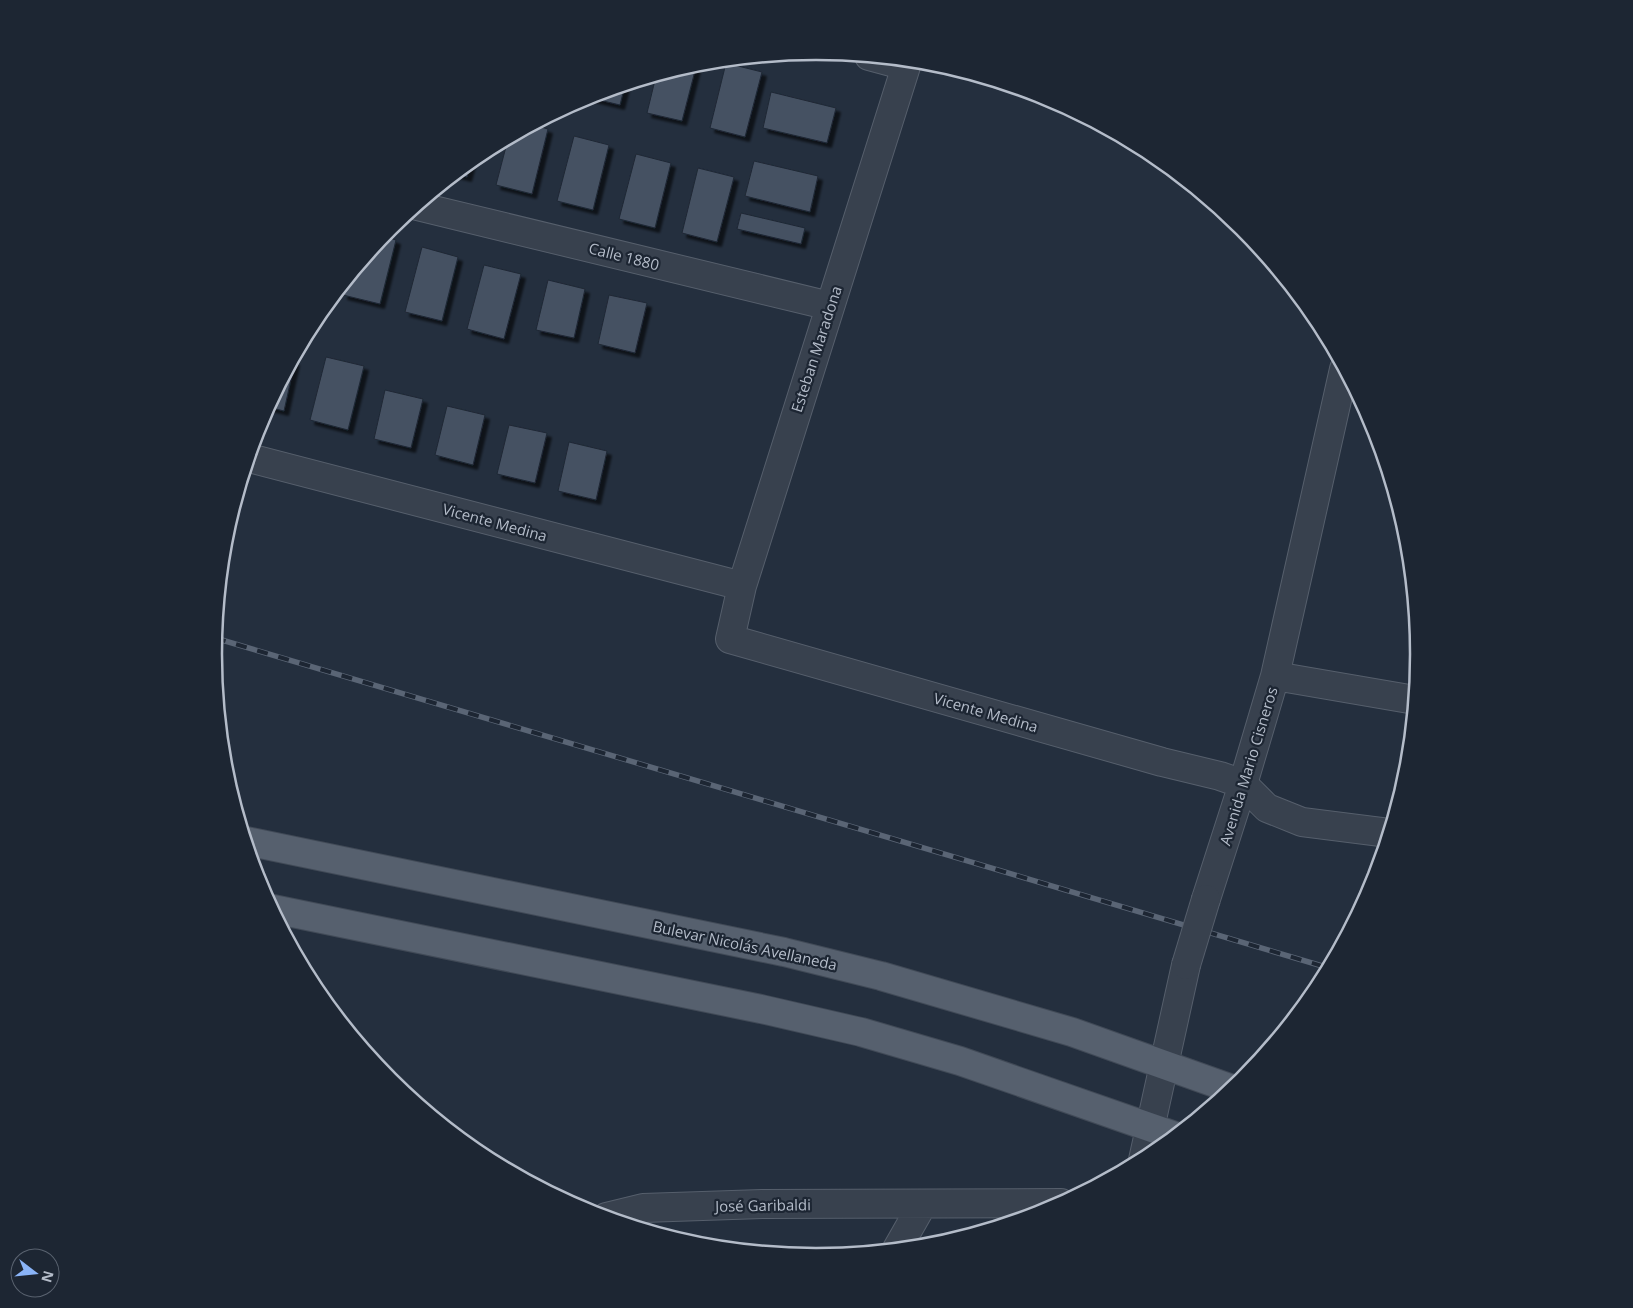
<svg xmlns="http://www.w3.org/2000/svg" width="1633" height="1308" viewBox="0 0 1633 1308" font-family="'Open Sans',sans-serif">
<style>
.building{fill:#455162;stroke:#1f2835;filter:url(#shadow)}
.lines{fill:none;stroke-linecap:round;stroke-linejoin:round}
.minor-casing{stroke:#565f6c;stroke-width:30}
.major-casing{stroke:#414a57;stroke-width:30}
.minor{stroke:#38414e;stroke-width:28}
.major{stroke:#56606e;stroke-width:28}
.rail-casing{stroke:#5a6575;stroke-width:5.5}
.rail{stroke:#1d2633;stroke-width:4;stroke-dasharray:11;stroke-linecap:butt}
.minor-bridge-casing{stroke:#565f6c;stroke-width:30;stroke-linecap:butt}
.minor-bridge{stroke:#38414e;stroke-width:28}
.labels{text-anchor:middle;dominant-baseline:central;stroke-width:4.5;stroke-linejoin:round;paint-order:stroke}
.street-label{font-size:15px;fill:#b4bcc9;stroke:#1d2633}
.rim{fill:none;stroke:#b4bcc9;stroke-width:2.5}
</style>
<defs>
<filter id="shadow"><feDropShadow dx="4.5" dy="4.5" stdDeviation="1" flood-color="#0009"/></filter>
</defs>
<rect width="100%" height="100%" fill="#242f3e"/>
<path class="building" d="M697 63 682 121 647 113 656 76Z
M726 63 762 72 745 137 710 128Z
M625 85 620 105 587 97Z
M771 92 836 108 827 143 763 128Z
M534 125 548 129 532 194 496 185 508 139Z
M574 136 609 145 593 210 557 201Z
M636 154 671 163 655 228 619 219Z
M754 161 818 176 810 212 745 196Z
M471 162 467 177 455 174Z
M698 168 734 177 717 242 682 233Z
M741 213 805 228 801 244 737 229Z
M383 236 396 240 380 304 343 295 346 281Z
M422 247 458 257 442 321 405 312Z
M484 265 521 274 504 339 467 329Z
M548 280 585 289 574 338 536 330Z
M609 295 647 303 635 353 598 344Z
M326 357 364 366 348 430 310 420Z
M293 361H295L284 411 268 407Z
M385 390 423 399 411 448 374 439Z
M447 406 485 415 473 465 435 455Z
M509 425 547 433 535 483 497 474Z
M569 442 607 451 596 500 558 491Z"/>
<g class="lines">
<g class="minor-casing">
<path id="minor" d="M869 56 906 66
M908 60 742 586 730 639 1162 762 1220 776 1243 784 1267 808 1302 822 1389 833
M417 206 830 306
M249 458 742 586
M1275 676 1415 700
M1206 899 1243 784 1275 676 1344 369
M1143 1160 1186 965
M606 1217 643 1208 762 1204 1061 1203
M897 1249 922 1205"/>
</g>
<g class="major-casing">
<path id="major" d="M246 841 784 952 881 976 1072 1032 1232 1089
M273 909 761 1009 861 1032 960 1061 1175 1136"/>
</g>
<use href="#minor" class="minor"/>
<use href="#major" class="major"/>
<g class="rail-casing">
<path id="rail" d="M215 638 1329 968"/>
</g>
<use href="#rail" class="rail"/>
<g class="minor-bridge-casing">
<path id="minor-bridge" d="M1186 965 1206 899"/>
</g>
<use href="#minor-bridge" class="minor-bridge"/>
</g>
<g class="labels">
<g class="street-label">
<text transform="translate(624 256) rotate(14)">Calle 1880</text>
<text transform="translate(816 349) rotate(-72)">Esteban Maradona</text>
<text transform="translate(495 522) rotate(15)">Vicente Medina</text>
<text transform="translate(986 712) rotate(16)">Vicente Medina</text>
<text transform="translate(1248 766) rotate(-73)">Avenida Mario Cisneros</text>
<text transform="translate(745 945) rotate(12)">Bulevar Nicolás Avellaneda</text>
<text transform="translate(763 1205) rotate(-1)">José Garibaldi</text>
</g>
</g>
<path d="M0 0H1633V1308H0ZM222 654a594 594 0 1 1 1188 0a594 594 0 1 1-1188 0Z" fill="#1d2633" fill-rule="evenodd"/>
<path class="rim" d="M222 654a594 594 0 1 1 1188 0a594 594 0 1 1-1188 0Z"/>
<g transform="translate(35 1273) rotate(106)"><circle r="24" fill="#1d2633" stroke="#59626f"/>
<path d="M0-4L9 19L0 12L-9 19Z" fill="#8ab4f8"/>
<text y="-8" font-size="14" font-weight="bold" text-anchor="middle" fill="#b4bcc9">N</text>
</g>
</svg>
